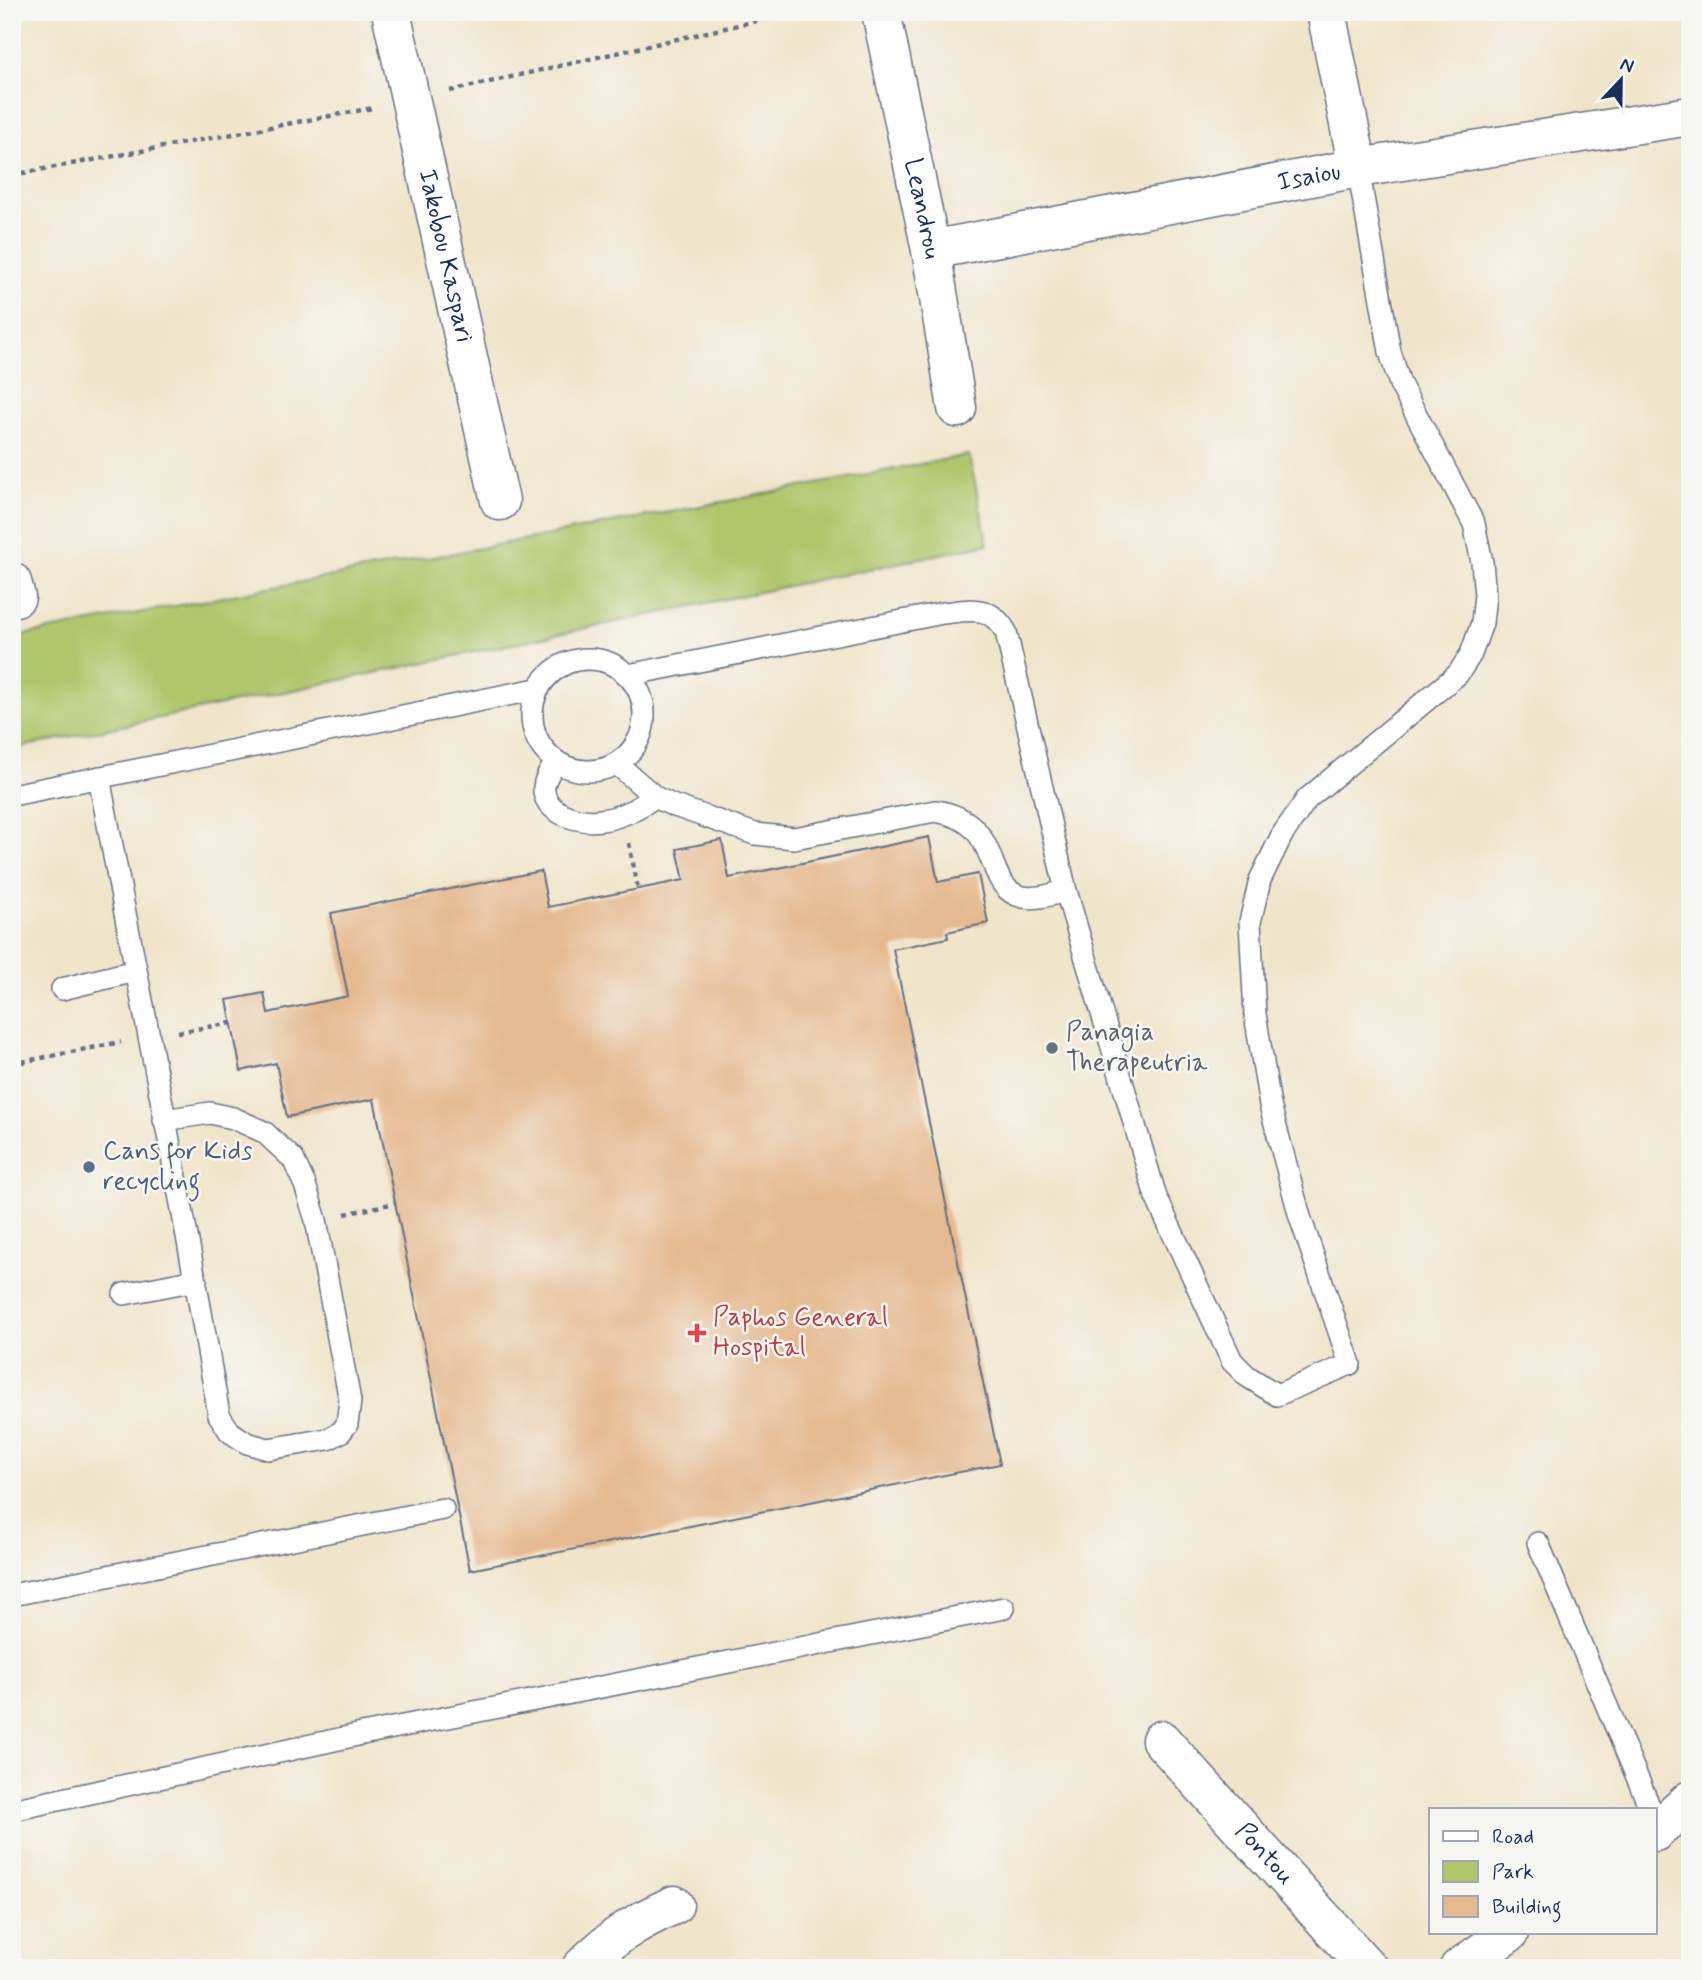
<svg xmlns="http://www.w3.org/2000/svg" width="1702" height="1980" viewBox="0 0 1702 1980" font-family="Mynerve,sans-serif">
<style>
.green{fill:#afc66b;stroke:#657a64;stroke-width:2}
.building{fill:#e5ba90}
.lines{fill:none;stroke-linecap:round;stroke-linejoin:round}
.service-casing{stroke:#666f84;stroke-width:24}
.minor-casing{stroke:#666f84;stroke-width:41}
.path{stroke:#666f84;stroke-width:4.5;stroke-dasharray:5 5;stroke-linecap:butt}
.service{stroke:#fff;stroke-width:21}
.minor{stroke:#fff;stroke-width:38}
.worship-dot{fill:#6b7280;stroke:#f6f6f2;stroke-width:2.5}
.service-dot{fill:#5c6f8a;stroke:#f6f6f2;stroke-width:2.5}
.health-dot{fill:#e0444e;stroke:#f6f6f2;stroke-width:2.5}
.labels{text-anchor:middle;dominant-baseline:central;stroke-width:5;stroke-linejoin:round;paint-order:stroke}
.street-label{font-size:26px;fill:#1b2f5e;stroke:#f6f6f2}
.worship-label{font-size:26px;fill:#5b616d;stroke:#f6f6f2;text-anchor:start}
.service-label{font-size:26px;fill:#4e5e75;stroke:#f6f6f2;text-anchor:start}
.health-label{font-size:26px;fill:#be3a42;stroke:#f6f6f2;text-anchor:start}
</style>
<rect width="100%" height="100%" fill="#f6f6f2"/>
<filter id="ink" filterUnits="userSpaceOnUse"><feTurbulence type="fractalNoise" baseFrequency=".0143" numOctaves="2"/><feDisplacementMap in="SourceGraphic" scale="14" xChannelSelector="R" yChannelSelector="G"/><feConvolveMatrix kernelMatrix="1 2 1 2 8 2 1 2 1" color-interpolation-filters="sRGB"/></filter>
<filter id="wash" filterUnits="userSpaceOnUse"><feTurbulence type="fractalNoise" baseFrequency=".00686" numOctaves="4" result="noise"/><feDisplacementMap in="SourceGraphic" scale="28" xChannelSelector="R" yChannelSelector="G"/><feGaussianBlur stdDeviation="1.57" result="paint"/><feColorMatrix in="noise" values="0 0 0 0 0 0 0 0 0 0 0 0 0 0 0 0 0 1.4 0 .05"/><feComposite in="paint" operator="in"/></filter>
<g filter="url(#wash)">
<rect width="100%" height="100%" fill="#f0e5ca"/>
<path class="green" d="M969 455 988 544 12 749V637Z"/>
<g id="blocks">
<path class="building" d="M929 837 938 882 978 874 988 923 947 932 948 938 893 949 1000 1464 470 1570 374 1099 287 1117 276 1063 241 1071 227 1000 264 993 268 1013 348 996 331 913 541 871 548 907 684 880 677 849 722 840 729 878Z"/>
</g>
</g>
<g filter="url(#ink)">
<use href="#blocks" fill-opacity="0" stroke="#666f84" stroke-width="2"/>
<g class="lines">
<g class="service-casing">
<path id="service" d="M532 715a56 56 0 1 1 112 0a56 56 0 1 1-112 0Z
M628 675 943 613C972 610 990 604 1006 632L1066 891 1156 1197 1232 1361 1247 1376 1277 1395 1350 1364 1300 1217 1270 1105 1255 1014 1250 922 1260 880 1282 835 1307 799 1458 674 1471 654 1482 623 1485 595 1482 562 1474 524 1400 384 1390 352 1358 168
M557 763C522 799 564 825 601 820 621 818 638 808 655 797
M617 764 655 797 672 805 755 834 794 838 935 811C1006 821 980 888 1023 897 1037 900 1052 894 1066 891
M99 777C139 990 183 1201 219 1415L230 1432 247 1443 268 1449 328 1439 341 1432 347 1424 350 1401 316 1220 305 1185 293 1159 264 1132 233 1118 210 1113 164 1120
M12 795 537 689
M62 989 135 971
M124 1294 196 1280
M1538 1543 1651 1810
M12 1595 443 1509
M12 1810 362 1734 1004 1608"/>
</g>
<g class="minor-casing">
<g id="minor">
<path id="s1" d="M391 12 500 501"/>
<path id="s2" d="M881 12 931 250 957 408"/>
<path d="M1326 12 1358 168"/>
<path id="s3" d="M931 250 1358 168 1690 116"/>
<path d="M12 582 16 597"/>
<path id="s4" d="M1161 1740 1368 1968"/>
<path d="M1655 1832 1690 1800"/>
<path d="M581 1968C610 1938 636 1922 674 1905"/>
<path d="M1459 1968 1509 1933"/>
</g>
</g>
<path class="path" d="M450 91 795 12
M12 175 373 108
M629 843 638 889
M178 1032 232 1023
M12 1064 121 1042
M345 1214 395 1203"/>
<use href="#service" class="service"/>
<use href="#minor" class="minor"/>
</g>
</g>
<circle class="worship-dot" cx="1052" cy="1048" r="7"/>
<circle class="service-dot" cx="89" cy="1167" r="7"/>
<path class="health-dot" d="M693.5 1322.5h7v7h7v7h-7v7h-7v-7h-7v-7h7z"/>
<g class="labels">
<g class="street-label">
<text stroke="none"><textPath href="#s3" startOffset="385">Isaiou</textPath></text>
<text stroke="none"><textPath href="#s2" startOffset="201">Leandrou</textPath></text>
<text stroke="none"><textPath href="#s1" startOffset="250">Iakobou Kaspari</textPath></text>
<text stroke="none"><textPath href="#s4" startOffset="154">Pontou</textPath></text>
</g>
<g class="worship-label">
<text x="1066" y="1033">Panagia<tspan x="1066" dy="30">Therapeutria</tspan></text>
</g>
<g class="service-label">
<text x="103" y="1152">Cans for Kids<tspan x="103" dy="30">recycling</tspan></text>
</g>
<g class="health-label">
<text x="713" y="1318">Paphos General<tspan x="713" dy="30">Hospital</tspan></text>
</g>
</g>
<rect width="1702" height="1980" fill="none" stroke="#f6f6f2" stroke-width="42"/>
<rect x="1429" y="1808" width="228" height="126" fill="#f6f6f2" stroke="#9ea6b7" stroke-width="2"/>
<rect x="1443" y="1831" width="35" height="10" fill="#ffffff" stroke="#9ea6b7" stroke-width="2"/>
<text x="1492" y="1843" font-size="21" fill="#1b2f5e">Road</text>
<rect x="1443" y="1861" width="35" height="21" fill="#afc66b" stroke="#9ea6b7" stroke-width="2"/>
<text x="1492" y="1878" font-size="21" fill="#1b2f5e">Park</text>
<rect x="1443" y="1896" width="35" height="21" fill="#e5ba90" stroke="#9ea6b7" stroke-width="2"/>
<text x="1492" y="1913" font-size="21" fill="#1b2f5e">Building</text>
<g transform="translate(1621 80) rotate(22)" stroke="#f6f6f2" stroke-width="5" paint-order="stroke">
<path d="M0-5L12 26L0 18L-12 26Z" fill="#1b2f5e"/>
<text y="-10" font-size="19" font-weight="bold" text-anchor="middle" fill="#1b2f5e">N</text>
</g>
</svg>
